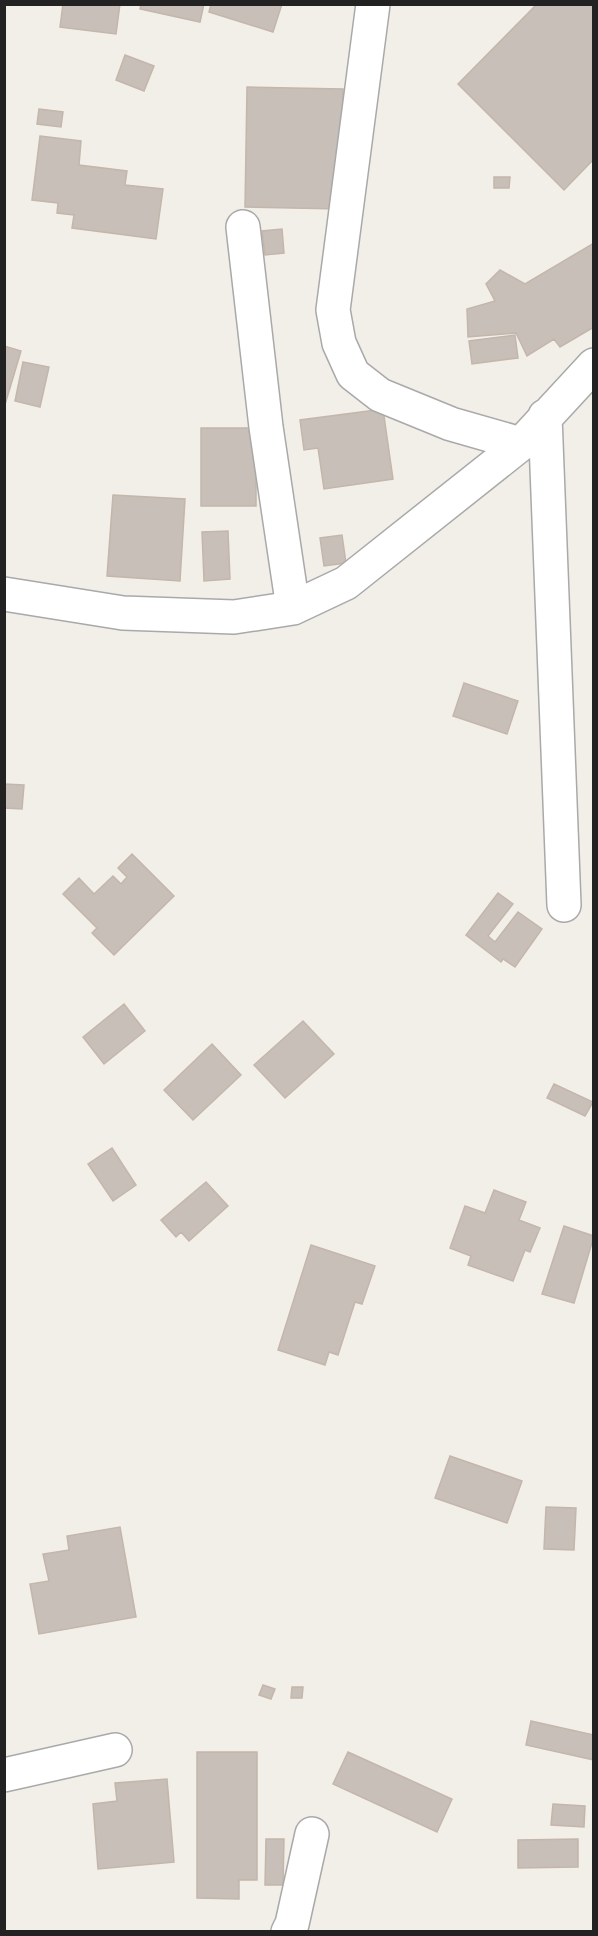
<svg xmlns="http://www.w3.org/2000/svg" width="598" height="1936" viewBox="0 0 598 1936" font-family="Lato,sans-serif">
<style>
.building{fill:#c7bfb8;stroke:#c4b6ab;stroke-width:1.5}
.lines{fill:none;stroke-linecap:round;stroke-linejoin:round}
.street-casing{stroke:#a9a9a9;stroke-width:36}
.street{stroke:#fff;stroke-width:33}
</style>
<rect width="100%" height="100%" fill="#f2efe9"/>
<path class="building" d="M63 4H120L116 34 60 27Z
M141 4H204L200 22 140 9Z
M211 4H282L273 32 209 12Z
M537 4H594V159L564 190 458 84Z
M125 55 154 66 144 91 116 80Z
M247 87 343 89 340 209 245 207Z
M39 109 63 112 61 127 37 124Z
M40 136 81 141 79 165 127 171 125 185 163 189 156 239 72 228 74 215 57 213 58 203 32 200Z
M494 177H510L509 188H494Z
M282 229 284 253 265 255 262 231Z
M594 243V327L560 347 554 339 527 356 516 333 468 337 467 309 495 301 486 284 500 270 525 284Z
M515 335 518 358 472 364 469 341Z
M4 346 21 351 4 408Z
M23 362 49 367 40 407 15 401Z
M383 409 393 479 324 489 318 448 304 450 300 420Z
M201 428H256V506H201Z
M113 495 185 499 180 581 107 576Z
M228 531 230 579 204 581 202 532Z
M342 535 346 563 324 566 320 538Z
M464 683 518 701 507 734 453 716Z
M4 784 24 785 22 809 4 808Z
M132 854 174 896 114 955 92 933 97 928 63 894 79 878 94 894 113 876 121 884 127 877 118 868Z
M498 893 513 904 488 936 495 942 518 912 542 929 515 967 503 959 501 962 466 935Z
M124 1004 145 1031 104 1064 83 1037Z
M303 1021 334 1054 285 1098 254 1065Z
M212 1044 241 1075 193 1120 164 1090Z
M554 1084 593 1102 585 1116 547 1098Z
M112 1148 136 1185 113 1201 88 1164Z
M206 1182 228 1206 189 1241 181 1232 176 1237 161 1220Z
M494 1190 526 1202 519 1220 540 1228 530 1252 525 1250 513 1281 468 1265 471 1256 450 1248 465 1206 485 1213Z
M564 1226 594 1236 574 1303 542 1294Z
M311 1245 375 1266 362 1304 355 1302 338 1355 329 1352 325 1365 278 1350Z
M450 1456 522 1481 507 1523 435 1498Z
M546 1507 576 1508 574 1550 544 1549Z
M120 1527 136 1617 39 1634 30 1584 49 1581 43 1554 69 1550 67 1536Z
M263 1685 275 1689 271 1699 259 1695Z
M292 1687H303L302 1698H291Z
M531 1721 594 1735V1760L526 1745Z
M197 1752H257V1880H239V1899L197 1898Z
M348 1752 452 1799 437 1832 333 1784Z
M167 1779 174 1862 98 1869 93 1804 117 1801 115 1783Z
M553 1804 585 1806 584 1827 551 1825Z
M266 1839H284L283 1885H265Z
M578 1839V1867L518 1868V1840Z"/>
<g class="lines">
<g class="street-casing">
<path id="street" d="M373 4 333 310 339 343 353 374 380 395 451 424 521 444
M243 227 266 427 293 608
M545 416 564 905
M4 594 123 613 234 617 293 608 346 583 521 444 594 365
M4 1775 115 1750
M288 1932 292 1924 312 1834"/>
</g>
<use href="#street" class="street"/>
</g>
<rect width="598" height="1936" fill="none" stroke="#222222" stroke-width="12"/>
</svg>
